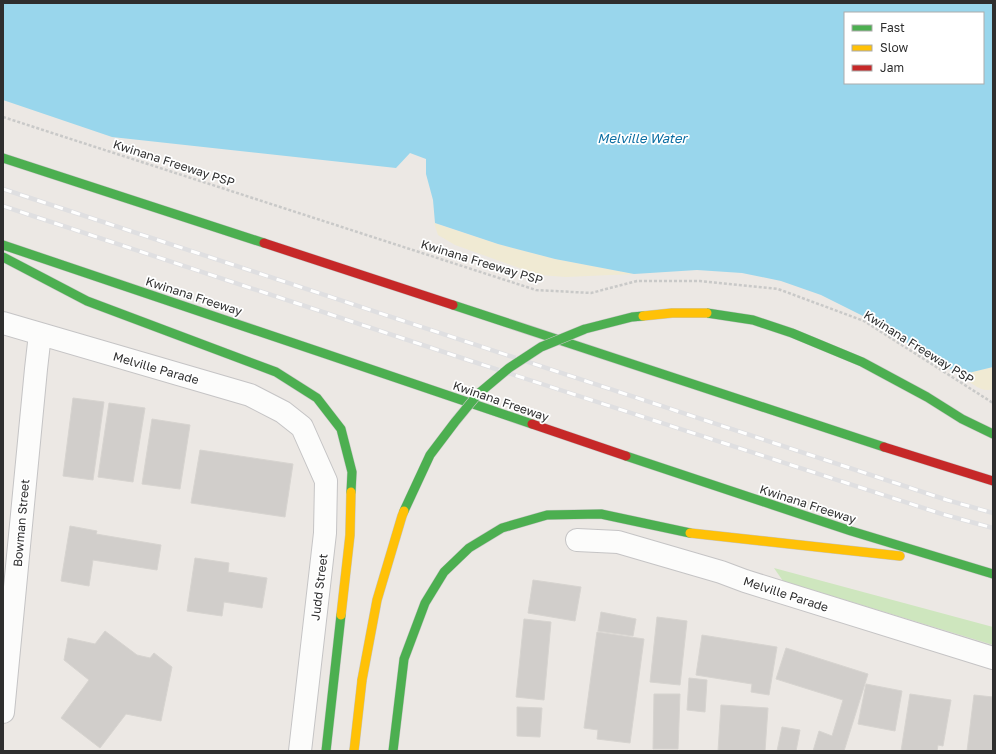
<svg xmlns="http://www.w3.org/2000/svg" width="996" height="754" viewBox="0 0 996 754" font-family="'Golos Text',sans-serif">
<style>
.green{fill:#cee6be}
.sand{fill:#f0ead3}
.water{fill:#99d6ec;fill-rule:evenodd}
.building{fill:#d1cecb;stroke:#d7d4d0}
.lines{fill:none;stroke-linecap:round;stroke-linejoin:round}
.street-casing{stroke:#c5c4c5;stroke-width:24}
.fast-casing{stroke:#c6c5c4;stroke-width:10}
.slow-casing{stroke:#c6c5c4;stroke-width:10}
.jam-casing{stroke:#c6c5c4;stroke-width:10}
.path{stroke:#c9c9c8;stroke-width:2.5;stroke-dasharray:3 2;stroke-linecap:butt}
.street{stroke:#fcfcfb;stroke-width:22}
.fast{stroke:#4caf50;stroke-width:9}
.slow{stroke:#ffc107;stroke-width:9}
.jam{stroke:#c62828;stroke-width:9}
.rail-casing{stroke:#dfdfe1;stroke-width:4.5}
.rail{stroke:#fff;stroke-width:3;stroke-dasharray:9;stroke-linecap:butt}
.fast-bridge-casing{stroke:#c6c5c4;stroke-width:10;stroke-linecap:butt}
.slow-bridge-casing{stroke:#c6c5c4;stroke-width:10;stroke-linecap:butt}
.fast-bridge{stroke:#4caf50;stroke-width:9}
.slow-bridge{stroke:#ffc107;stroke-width:9}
.labels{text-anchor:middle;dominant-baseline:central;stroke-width:3.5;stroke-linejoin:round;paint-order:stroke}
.street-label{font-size:12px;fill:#2e2e2e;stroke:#fff}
.water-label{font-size:13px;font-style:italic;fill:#0d6fa3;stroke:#fff}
</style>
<rect width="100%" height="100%" fill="#ece8e4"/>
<path class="green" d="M774 568 993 627V645L783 581Z"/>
<path class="sand" d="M434 223 498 244 555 259 634 274 566 277 539 275 455 245 438 235Z
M993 367V389C982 394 969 381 960 375Z"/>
<path class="water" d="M3 3H993V367L960 375 865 317 821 295 781 281 742 273 697 270 634 274 555 259 498 244 435 223 433 200 426 174V159L410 153 396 168 112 137 3 100ZM845 13H983V83H845Z"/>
<path class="building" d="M73 398 104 402 93 480 63 476Z
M109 403 145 408 133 482 98 477Z
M152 419 190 425 180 489 142 484Z
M200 450 293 464 285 517 191 503Z
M70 526 97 531 96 534 161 545 157 570 93 560 89 586 61 581Z
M195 558 229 563 228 572 267 578 262 608 224 602 222 616 187 611Z
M533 580 581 587 575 621 528 613Z
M601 612 636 619 633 636 598 631Z
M657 617 687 621 680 685 650 682Z
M524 619 551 622 544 700 516 697Z
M105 631 137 655 150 658 154 653 172 667 161 721 126 714 100 748 61 718 89 680 64 660 68 638 95 644Z
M597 632 644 639 630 743 597 739 598 730 584 728Z
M702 635 777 647 769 695 751 692 752 684 696 675Z
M786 648 868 674 844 751H813L819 731 832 736 843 700 776 679Z
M689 678 707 680 705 712 687 710Z
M866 684 902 691 895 731 858 724Z
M654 694H680L678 749H653Z
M910 694 951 700 943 746 938 745 937 751H901Z
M974 695 993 697V751H967Z
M721 705 768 708 765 751H718Z
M517 707 542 708 540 737 517 736Z
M782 727 800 730 796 751H777Z"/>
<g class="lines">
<g class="street-casing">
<path id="street" d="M3 323 250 395 283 412 302 427 326 481 325 533 300 751
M577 540 618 542 721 572 745 581 993 658
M3 712 36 369 40 334"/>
</g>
<g class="fast-casing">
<path id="fast" d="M3 158 264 243
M3 245 323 353 532 424
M3 257 87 301 276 372 317 398 341 429 352 472 351 492
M453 305 884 447
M707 313 753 320 792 333 862 362 927 397 962 419 993 434
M626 456 851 531 993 574
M326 751 341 615
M393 751 404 659 425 603 444 572 469 548 502 528 547 515 601 514 690 533"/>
</g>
<g class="slow-casing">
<path id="slow" d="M690 533 900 556
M341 615 350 535 351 492
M354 751 362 680"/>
</g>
<g class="jam-casing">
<path id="jam" d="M264 243 453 305
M532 424 626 456
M884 447 993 481"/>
</g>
<path class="path" d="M3 117 536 290 591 293 637 281H700L778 289 864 321 993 403"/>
<use href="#street" class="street"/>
<use href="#fast" class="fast"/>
<use href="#slow" class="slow"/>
<use href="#jam" class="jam"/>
<g class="rail-casing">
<path id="rail" d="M3 189 947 500 993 513
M3 206 468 360 942 514 993 528"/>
</g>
<use href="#rail" class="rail"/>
<g class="fast-bridge-casing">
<path id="fast-bridge" d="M404 511 430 455 455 422 478 394 509 368 541 347 585 329 632 317 643 316"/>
</g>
<g class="slow-bridge-casing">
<path id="slow-bridge" d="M643 316 672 313H707
M362 680 377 600 402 516 404 511"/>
</g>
<use href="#fast-bridge" class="fast-bridge"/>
<use href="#slow-bridge" class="slow-bridge"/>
</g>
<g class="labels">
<g class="street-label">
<text transform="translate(174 163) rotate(18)">Kwinana Freeway PSP</text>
<text transform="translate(482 262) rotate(17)">Kwinana Freeway PSP</text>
<text transform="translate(194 296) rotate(18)">Kwinana Freeway</text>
<text transform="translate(919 347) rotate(32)">Kwinana Freeway PSP</text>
<text transform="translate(156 368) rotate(16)">Melville Parade</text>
<text transform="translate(501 401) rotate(19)">Kwinana Freeway</text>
<text transform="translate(808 504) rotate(18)">Kwinana Freeway</text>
<text transform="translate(21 523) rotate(-85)">Bowman Street</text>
<text transform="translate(319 587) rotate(-83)">Judd Street</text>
<text transform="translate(786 594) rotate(18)">Melville Parade</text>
</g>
<g class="water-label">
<text x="642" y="138">Melville Water</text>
</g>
</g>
<rect width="996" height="754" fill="none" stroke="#2e2e2e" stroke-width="8"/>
<rect x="844" y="12" width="140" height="72" fill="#ffffff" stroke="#ababab"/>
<rect x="852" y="25" width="20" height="6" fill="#4caf50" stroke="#ababab"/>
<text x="880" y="32" font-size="12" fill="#2e2e2e">Fast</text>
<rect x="852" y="45" width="20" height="6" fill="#ffc107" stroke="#ababab"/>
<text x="880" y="52" font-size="12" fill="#2e2e2e">Slow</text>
<rect x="852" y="65" width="20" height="6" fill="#c62828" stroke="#ababab"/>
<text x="880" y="72" font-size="12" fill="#2e2e2e">Jam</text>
</svg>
